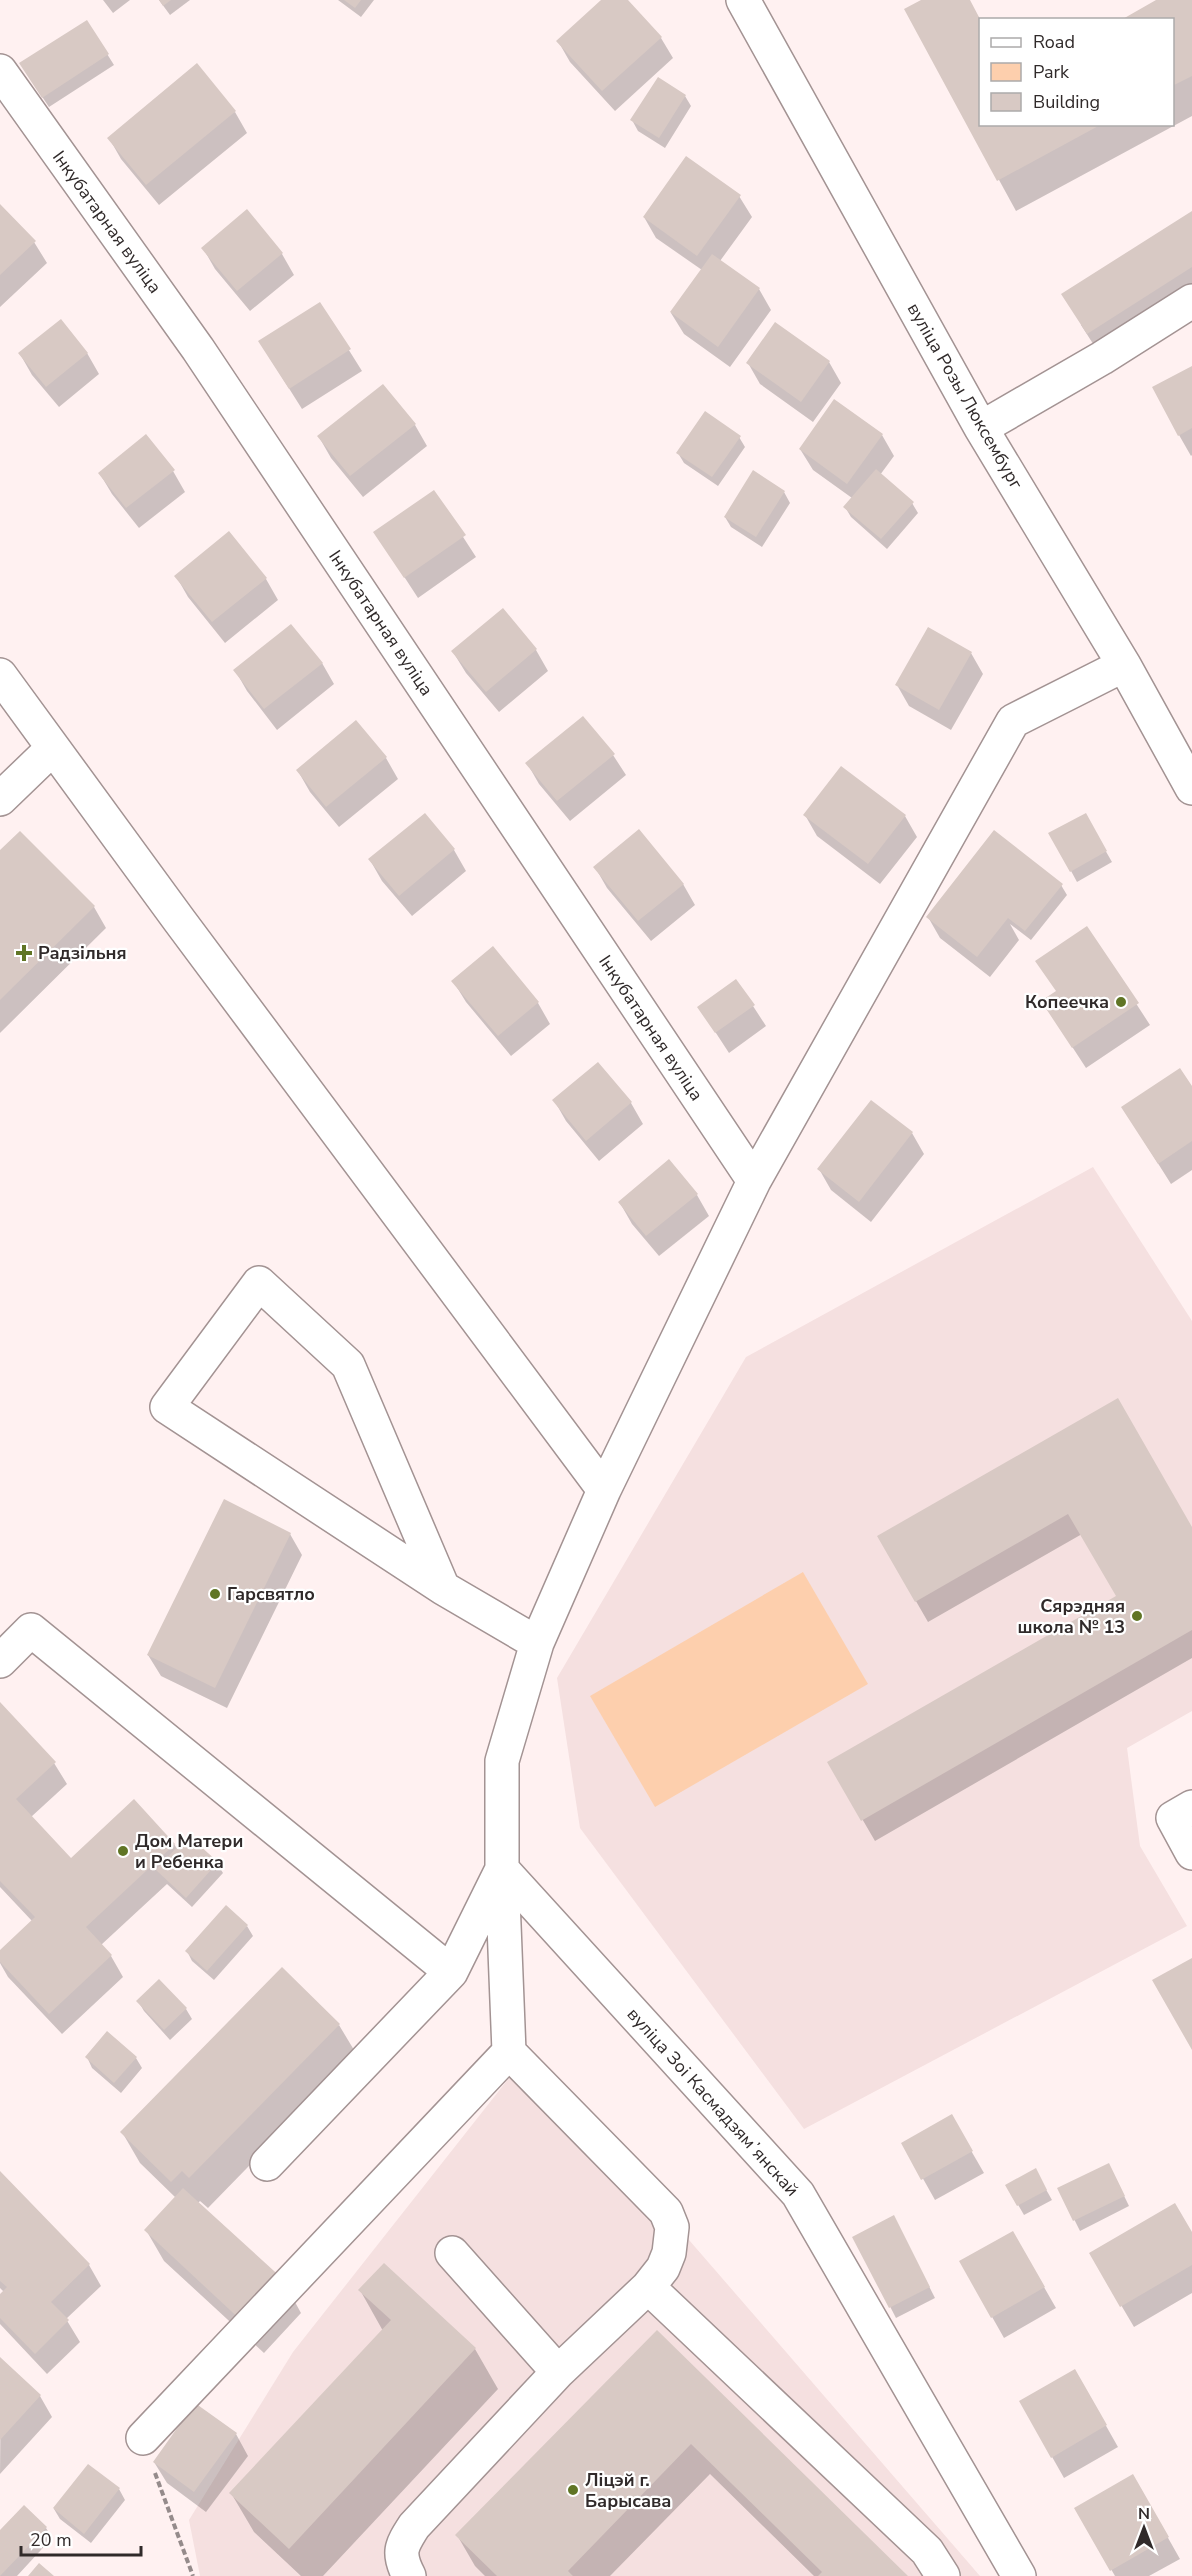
<svg xmlns="http://www.w3.org/2000/svg" width="1192" height="2576" viewBox="0 0 1192 2576" font-family="'Nunito Sans',sans-serif">
<style>
.built{fill:#f5e0e0}
.green{fill:#fdcfad}
.shadow{fill:#0003}
.building{fill:#d8c9c4}
.lines{fill:none;stroke-linecap:round;stroke-linejoin:round}
.minor-casing{stroke:#a39393;stroke-width:36}
.path{stroke:#958b8b;stroke-width:4;stroke-dasharray:6 3;stroke-linecap:butt}
.minor{stroke:#fff;stroke-width:33}
.poi-dot{fill:#607525;stroke:#fff;stroke-width:2}
.labels{text-anchor:middle;dominant-baseline:central;stroke-width:4.5;stroke-linejoin:round;paint-order:stroke}
.street-label{font-size:18px;fill:#302a2a;stroke:#fff}
.poi-label{font-size:18px;font-weight:bold;fill:#302a2a;stroke:#fff;text-anchor:start}
</style>
<rect width="100%" height="100%" fill="#fff1f1"/>
<path class="built" d="M1093 1167 1192 1321V1711L1127 1748 1140 1846 1187 1926 804 2129 580 1828 557 1678 746 1357Z
M528 2054 980 2576H200L189 2520 293 2352Z"/>
<path class="green" d="M803 1572 868 1684 655 1807 590 1696Z"/>
<path class="shadow" d="M103 0H130L113 13Z
M159 0H190L170 15Z
M338 0H374L361 17Z
M603 0H626L661 38 673 58 615 111 570 62 558 41Z
M924 0H969L980 20V124H1172V20L1160 0H1192V116L1016 211 906 10Z
M87 22 114 65 49 107 27 74Z
M685 96 691 106 665 148 638 131 632 120Z
M235 112 247 133 159 205 121 159 109 138Z
M739 196 752 217 720 261 759 289 771 310 730 367 684 334 671 313 702 270 656 238 644 217Z
M0 206 34 242 47 263 0 307Z
M1192 213V309L1106 364 1081 325Z
M203 248 282 254 294 275 250 311 215 269Z
M320 304 362 371 302 409 273 363Z
M87 353 99 374 59 407 32 375 20 354Z
M829 362 841 383 813 422 760 384 748 363Z
M1192 368V455L1191 456 1179 435Z
M415 425 427 446 363 497 331 458 319 437Z
M882 435 894 456 880 475 912 503 918 513 887 549 851 517 845 507 852 498 813 470 800 449Z
M739 437 745 447 718 486 684 463 678 453Z
M173 471 185 492 139 528 112 494 100 474Z
M434 492 476 557 418 598 375 532Z
M784 492 790 503 762 547 731 527 725 517Z
M229 533 266 579 278 600 225 643 188 597 176 576Z
M503 610 536 650 548 671 499 712 466 673 453 652Z
M971 653 983 674 951 730 909 706 897 685Z
M322 663 334 684 277 730 247 691 235 670Z
M613 755 626 775 570 821 539 784 527 763Z
M386 758 398 779 339 827 310 792 298 771Z
M425 815 454 850 466 871 412 916 382 881 370 860Z
M805 815 905 816 917 837 880 884 817 836Z
M1085 815 1112 862 1077 882 1051 834Z
M0 852 94 907 106 928 0 1033Z
M595 867 683 884 695 905 651 941 607 888Z
M1061 885 1067 895 1031 940 1010 924 1019 940 990 977 940 938 928 917Z
M1087 928 1150 1025 1086 1068 1056 1022 1057 992Z
M493 948 538 1003 550 1024 511 1056 466 1002 453 981Z
M753 1006 766 1026 729 1053 699 1007Z
M598 1064 631 1103 643 1124 599 1161 566 1121 554 1100Z
M1192 1089V1170L1171 1184 1123 1108Z
M912 1133 924 1154 871 1222 831 1190 819 1169Z
M697 1195 709 1216 659 1256 632 1224 620 1203Z
M1117 1400 1192 1530V1658L875 1841 829 1762 1118 1596 1082 1534 928 1622 879 1537Z
M290 1534 302 1555 227 1708 161 1676 148 1655Z
M0 1704 54 1763 67 1784 31 1817 71 1860 174 1844 177 1849 217 1863 223 1873 192 1907 167 1884 101 1945 111 1956 123 1977 62 2034 8 1977 0 1963V1952L32 1921 0 1887Z
M247 1926 253 1936 214 1980 192 1961 187 1951Z
M159 1981 186 2009 192 2019 170 2040 144 2011 138 2001Z
M339 2025 357 2055 208 2208 200 2201 198 2203 284 2282 301 2313 264 2353 164 2261 146 2230 176 2198 140 2163 122 2132Z
M87 2057 136 2058 142 2068 121 2093 92 2068Z
M951 2116 984 2173 935 2200 903 2143Z
M1035 2170 1052 2200 1024 2215 1007 2186Z
M0 2173 89 2265 101 2286 66 2319 80 2342 47 2374 0 2324V2296L4 2292 0 2288Z
M1114 2175 1129 2206 1080 2231 1059 2189Z
M899 2227 935 2298 896 2318 854 2237Z
M1013 2233 1056 2308 1004 2338 961 2262Z
M1192 2235V2293L1134 2327 1091 2254Z
M384 2265 475 2349 498 2389 323 2576H301L254 2532 231 2493 383 2331 360 2290Z
M657 2332 906 2576H814L710 2474 610 2576H485L475 2566 457 2535Z
M1 2360 40 2396 52 2417 0 2474Z
M1075 2371 1118 2447 1064 2478 1021 2402Z
M236 2434 248 2456 206 2512 167 2483 154 2462Z
M1133 2476 1180 2559 1149 2576H1115L1076 2508Z
M119 2489 125 2500 91 2543 60 2519 54 2509Z
M46 2528 52 2538 17 2576H0V2533Z"/>
<path class="building" d="M159 0H171L163 6Z
M344 0H361L355 8Z
M601 0H628L662 37 602 91 556 41Z
M921 0H970L980 19V124H1102L997 181 904 9Z
M1156 0H1192V76L1172 86V20H1121Z
M87 20 109 54 42 98 19 63Z
M197 63 236 111 146 185 107 138Z
M658 77 686 95 659 138 630 120Z
M686 156 741 195 697 256 643 217Z
M0 204 36 241 0 275Z
M247 209 283 253 237 291 201 248Z
M1192 211V267L1087 334 1061 294Z
M712 254 760 288 718 347 670 312Z
M320 302 351 349 289 389 258 341Z
M61 319 88 353 46 387 18 353Z
M775 322 830 361 801 402 746 363Z
M1192 366V428L1178 436 1152 387Z
M383 384 416 424 350 476 317 436Z
M834 399 883 434 847 484 799 449Z
M705 411 741 436 712 477 676 453Z
M146 434 175 470 126 508 98 473Z
M876 469 914 502 881 539 843 507Z
M753 470 785 491 756 537 724 517Z
M434 490 466 535 404 578 373 532Z
M229 531 267 578 212 622 174 576Z
M503 608 537 649 486 692 451 651Z
M291 624 323 663 264 709 233 670Z
M928 627 972 652 939 710 895 685Z
M583 716 615 754 557 801 525 763Z
M356 720 387 757 326 807 296 770Z
M841 766 906 815 868 864 803 815Z
M425 813 455 849 399 896 368 859Z
M1086 813 1107 851 1070 872 1048 833Z
M639 829 684 884 638 921 593 867Z
M994 830 1063 884 1025 931 1008 918 977 957 926 917Z
M20 831 95 906 0 1000V850Z
M1087 926 1139 1003 1072 1048 1041 1001 1056 991 1035 961Z
M493 946 539 1002 498 1036 451 981Z
M736 979 755 1005 715 1033 697 1007Z
M598 1062 632 1102 586 1141 552 1100Z
M1180 1068 1192 1086V1141L1158 1164 1121 1107Z
M871 1100 913 1132 859 1202 817 1169Z
M669 1159 698 1194 646 1236 618 1202Z
M1118 1398 1192 1527V1630L861 1821 827 1762 1116 1596 1068 1514 915 1602 877 1536Z
M224 1499 291 1533 215 1688 147 1655Z
M0 1702 56 1762 16 1799 71 1858 134 1799 175 1844 86 1927 112 1955 49 2014 0 1962V1950L35 1917 0 1881Z
M188 1835 218 1862 186 1898 156 1870Z
M226 1905 248 1925 207 1971 185 1951Z
M1192 1958V2050L1152 1980Z
M282 1967 340 2024 189 2178 182 2171 171 2182 120 2132Z
M159 1979 187 2008 164 2030 136 2001Z
M107 2031 137 2057 114 2083 85 2057Z
M952 2114 973 2151 921 2180 901 2143Z
M1109 2163 1125 2196 1073 2221 1057 2188Z
M1036 2168 1047 2190 1017 2206 1005 2185Z
M0 2171 90 2264 51 2302 69 2320 35 2354 0 2318V2294L7 2287 0 2281Z
M183 2188 285 2281 245 2324 144 2230Z
M1175 2203 1192 2232V2265L1120 2307 1089 2253Z
M894 2215 930 2287 889 2308 852 2237Z
M1013 2231 1045 2287 991 2318 959 2261Z
M384 2263 476 2348 289 2549 229 2493 391 2320 358 2290Z
M657 2330 908 2576H818L822 2572 691 2444 568 2571 573 2576H497L455 2535Z
M0 2357 41 2395 0 2440Z
M1075 2369 1107 2425 1051 2458 1019 2401Z
M195 2403 237 2433 194 2492 153 2462Z
M88 2464 120 2488 84 2534 53 2508Z
M1133 2474 1169 2537 1110 2571 1074 2508Z
M24 2505 47 2527 0 2576V2530Z
M39 2563 54 2576H28Z"/>
<g class="lines">
<g class="minor-casing">
<path id="minor" d="M743 0 981 428 1124 665 1192 788
M0 71 198 349 754 1181
M981 428 1102 358 1192 301
M0 675 179 920 604 1490
M0 799 53 748
M443 1588 348 1365 259 1283 167 1407 443 1588 537 1643
M0 1661 31 1630 451 1972
M1192 1807 1173 1818 1192 1853
M502 1869 798 2194 1019 2576
M267 2164 451 1972 502 1869V1761L537 1643 604 1490 754 1181 1013 721 1124 665
M452 2253 558 2372
M648 2287 927 2551 943 2576
M143 2438 509 2052 502 1874
M409 2576C397 2553 401 2546 414 2526L558 2372 648 2287 663 2268 669 2253 672 2227 666 2212 509 2052"/>
</g>
<path class="path" d="M155 2473 193 2576"/>
<use href="#minor" class="minor"/>
</g>
<g class="poi-dot">
<path d="M21 944h6v6h6v6h-6v6h-6v-6h-6v-6h6z"/>
<circle cx="1121" cy="1002" r="6"/>
<circle cx="215" cy="1594" r="6"/>
<circle cx="1137" cy="1616" r="6"/>
<circle cx="123" cy="1851" r="6"/>
<circle cx="573" cy="2490" r="6"/>
</g>
<g class="labels">
<g class="street-label">
<text transform="translate(107 222) rotate(54)">Інкубатарная вуліца</text>
<text transform="translate(965 396) rotate(60)">вуліца Розы Люксембург</text>
<text transform="translate(381 623) rotate(56)">Інкубатарная вуліца</text>
<text transform="translate(651 1028) rotate(56)">Інкубатарная вуліца</text>
<text transform="translate(713 2102) rotate(48)">вуліца Зоі Касмадзямʼянскай</text>
</g>
<g class="poi-label">
<text x="38" y="953">Радзільня</text>
<text x="1109" y="1002" text-anchor="end">Копеечка</text>
<text x="227" y="1594">Гарсвятло</text>
<text x="1125" y="1606" text-anchor="end">Сярэдняя<tspan x="1125" dy="21">школа № 13</tspan></text>
<text x="135" y="1841">Дом Матери<tspan x="135" dy="21">и Ребенка</tspan></text>
<text x="585" y="2480">Ліцэй г.<tspan x="585" dy="21">Барысава</tspan></text>
</g>
</g>
<rect x="979" y="18" width="195" height="108" fill="#ffffff" stroke="#acaaaa" stroke-width="1.5"/>
<rect x="991" y="38" width="30" height="9" fill="#ffffff" stroke="#acaaaa" stroke-width="1.5"/>
<text x="1033" y="48" font-size="18" fill="#302a2a">Road</text>
<rect x="991" y="63" width="30" height="18" fill="#fdcfad" stroke="#acaaaa" stroke-width="1.5"/>
<text x="1033" y="78" font-size="18" fill="#302a2a">Park</text>
<rect x="991" y="93" width="30" height="18" fill="#d8c9c4" stroke="#acaaaa" stroke-width="1.5"/>
<text x="1033" y="108" font-size="18" fill="#302a2a">Building</text>
<g transform="translate(1144 2528)" stroke="#ffffff" stroke-width="4.5" paint-order="stroke">
<path d="M0-4.5L10 22L0 15L-10 22Z" fill="#302a2a"/>
<text y="-9" font-size="16" font-weight="bold" text-anchor="middle" fill="#302a2a">N</text>
</g>
<path d="M21 2546v9h120v-9" fill="none" stroke="#302a2a" stroke-width="3"/>
<text x="30" y="2546" font-size="18" fill="#302a2a" stroke="#ffffff" stroke-width="4.5" paint-order="stroke">20 m</text>
</svg>
